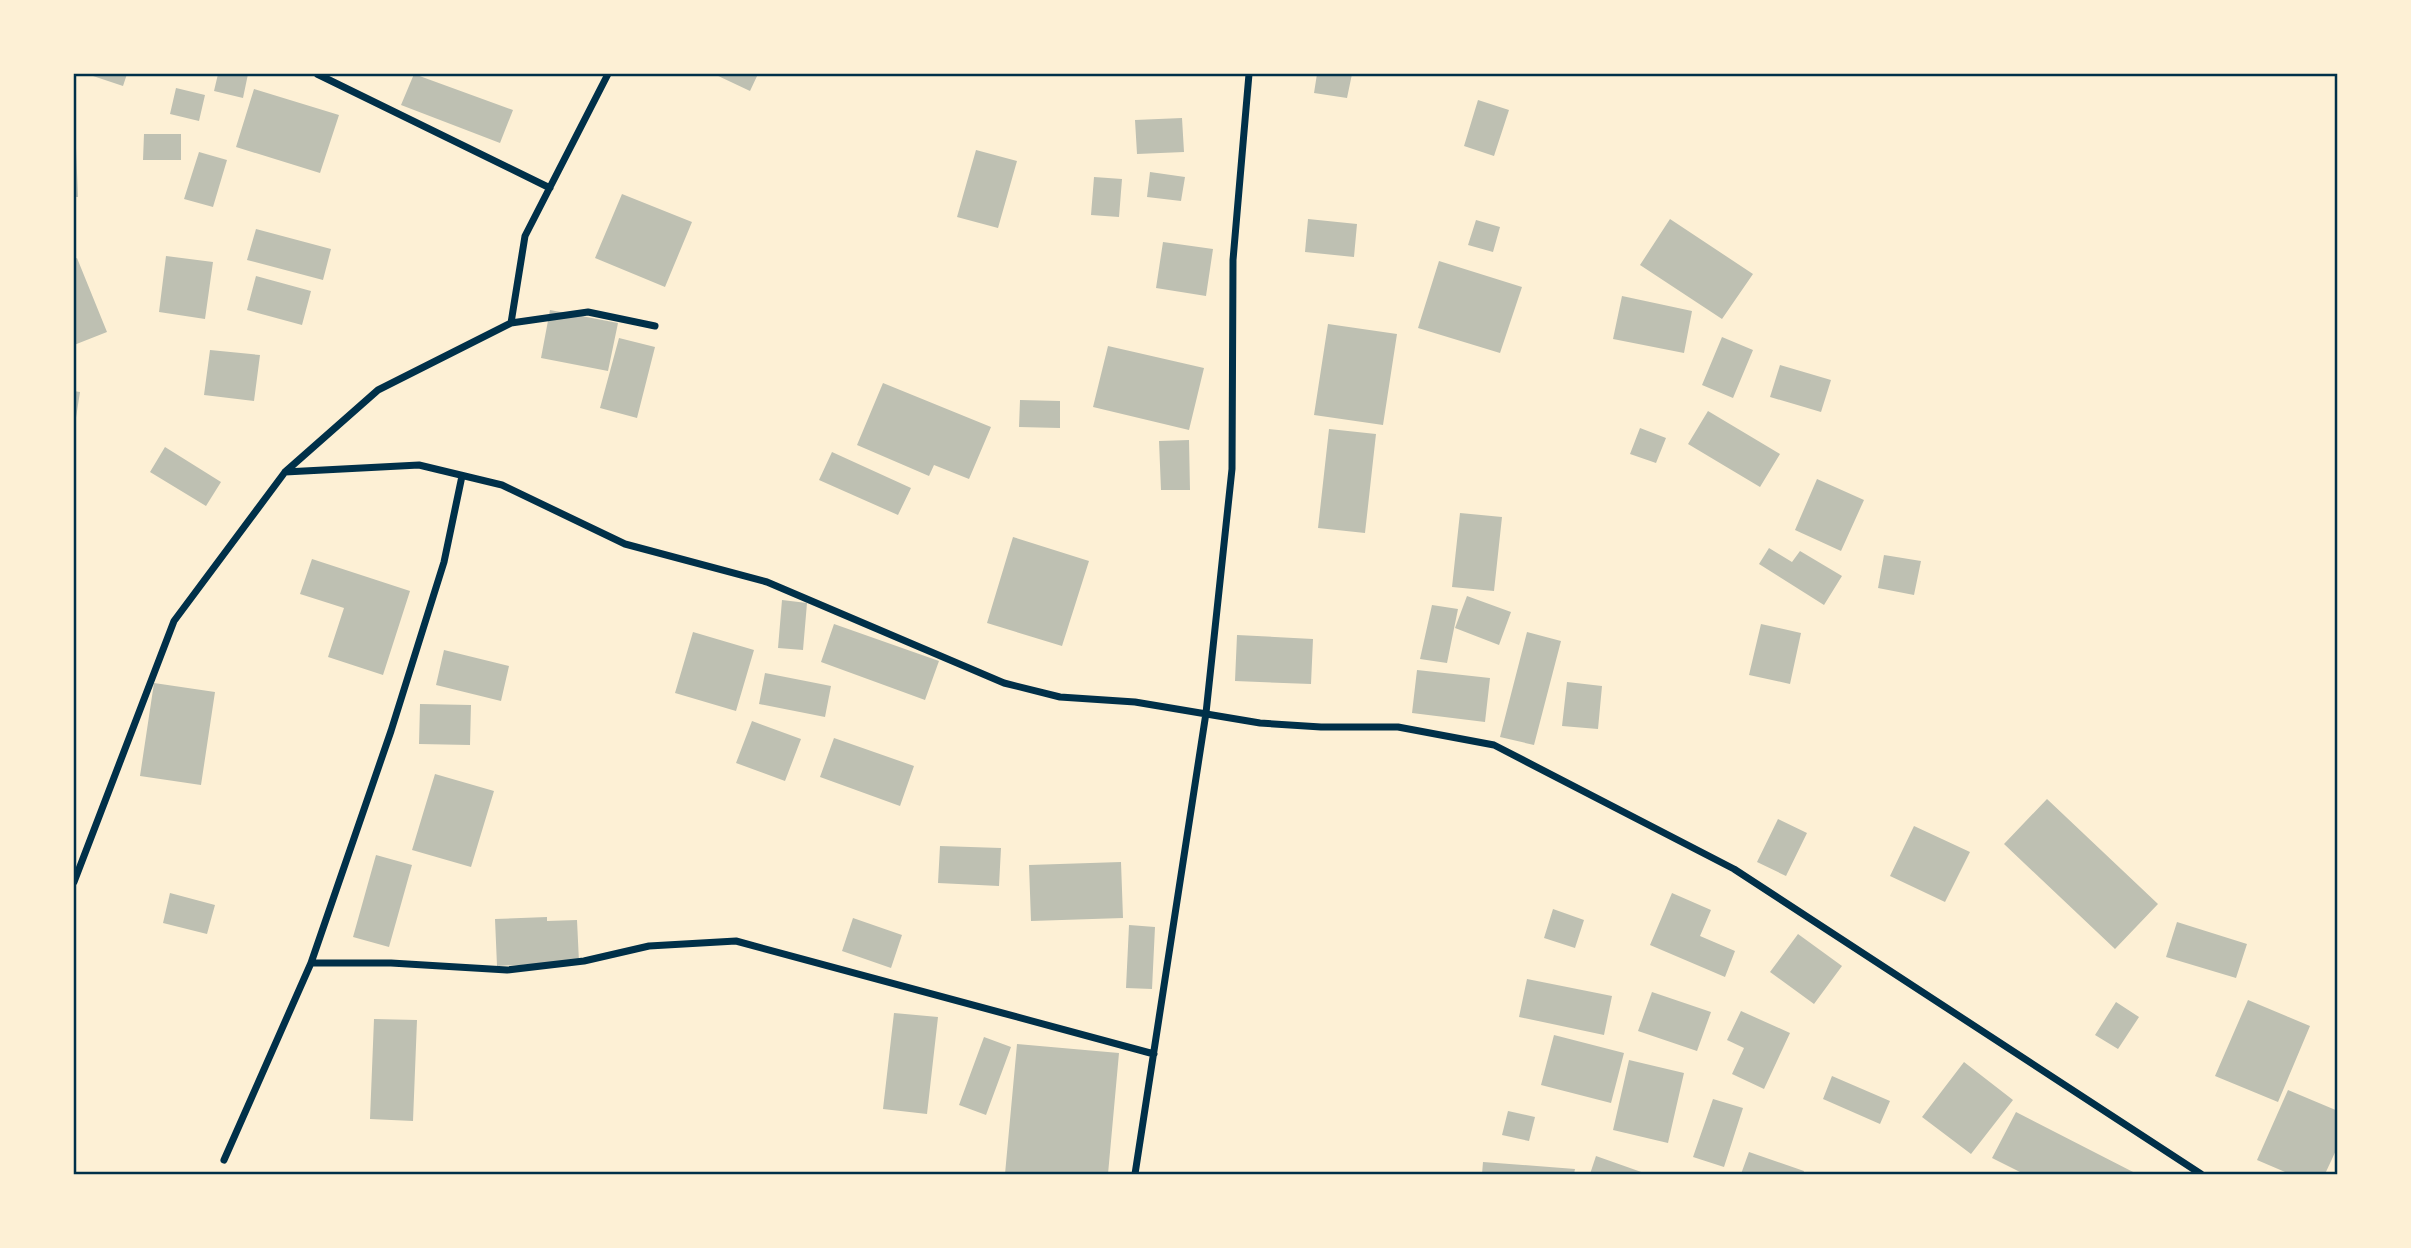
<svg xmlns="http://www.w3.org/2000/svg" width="2411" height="1248" viewBox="0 0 2411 1248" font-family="'Archivo Narrow',sans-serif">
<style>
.building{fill:#bec0b2}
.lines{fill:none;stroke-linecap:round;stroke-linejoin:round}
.minor{stroke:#003049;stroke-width:7}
.neatline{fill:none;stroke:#003049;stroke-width:2.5}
</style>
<rect width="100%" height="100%" fill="#fdf0d5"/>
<path class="building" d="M87 74H127L123 86Z
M218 74H248L243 98 214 91Z
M414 74 513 110 500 143 401 105Z
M714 74H758L750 91Z
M1317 74H1352L1347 98 1314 93Z
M176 88 205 95 199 121 170 114Z
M254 89 339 115 320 173 236 147Z
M1478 100 1509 110 1494 156 1464 146Z
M1182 118 1184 152 1137 154 1135 120Z
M144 134H181V160H143Z
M74 148H76L78 197H74Z
M976 150 1017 161 998 228 957 217Z
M199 152 227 160 213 207 184 199Z
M1150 172 1185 177 1181 201 1147 197Z
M1094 177 1122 179 1119 217 1091 215Z
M622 194 692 222 665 287 595 258Z
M1308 219 1357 224 1354 257 1305 252Z
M1670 219 1753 274 1722 319 1640 265Z
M1476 220 1500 227 1493 252 1468 245Z
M256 229 331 249 323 280 247 260Z
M1163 242 1213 249 1206 296 1156 288Z
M166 256 213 262 205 319 159 312Z
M77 258 107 332 74 345V259Z
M1439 261 1522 287 1500 353 1418 328Z
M256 276 311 291 302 325 247 310Z
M1622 296 1692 311 1684 353 1613 339Z
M550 310 618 323 608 371 541 358Z
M1328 324 1397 334 1383 425 1314 415Z
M1722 337 1753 350 1733 398 1702 385Z
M619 338 655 347 637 418 600 408Z
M1108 346 1204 368 1189 430 1093 407Z
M210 350 260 355 254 401 204 395Z
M1780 365 1831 380 1821 412 1770 397Z
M883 383 991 427 969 479 934 465 929 476 857 445Z
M74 391 80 392 75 424H74Z
M1020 400 1060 401V428L1019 427Z
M1708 411 1780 454 1760 487 1688 444Z
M1640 428 1666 438 1656 463 1630 454Z
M1329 429 1376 434 1365 533 1318 528Z
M1189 440 1190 490H1161L1159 441Z
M165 447 221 482 206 506 150 472Z
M832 452 911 488 898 515 819 480Z
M1817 479 1864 500 1841 551 1795 530Z
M1460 513 1502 517 1494 591 1452 587Z
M1013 537 1089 561 1062 646 987 623Z
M1769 548 1792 562 1800 551 1842 576 1824 605 1759 564Z
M1884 555 1921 561 1914 595 1878 588Z
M312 559 410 591 383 675 328 657 344 608 300 594Z
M1467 596 1511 612 1499 645 1455 628Z
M782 600 807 603 803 650 778 648Z
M1432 605 1458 609 1447 663 1420 659Z
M834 624 939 661 925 700 821 662Z
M1761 624 1801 633 1790 684 1749 675Z
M693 632 754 650 736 711 675 693Z
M1527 632 1561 641 1534 745 1500 737Z
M1237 635 1313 639 1311 684 1235 681Z
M444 650 509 666 501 701 436 685Z
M1417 670 1490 678 1485 722 1412 713Z
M765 673 831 686 825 717 759 704Z
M1567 682 1602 686 1598 729 1562 726Z
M154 683 215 692 201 785 140 776Z
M420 704 471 705 470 745 419 744Z
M752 721 801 739 785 781 736 763Z
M834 738 914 766 900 806 820 777Z
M435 774 494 791 471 867 412 850Z
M2047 799 2158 904 2115 949 2004 844Z
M1778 819 1807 833 1786 876 1757 862Z
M1914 826 1970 852 1945 902 1890 876Z
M940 846 1001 848 999 886 938 883Z
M376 855 412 865 389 947 353 937Z
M1121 862 1123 918 1031 921 1029 865Z
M170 893 215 905 207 934 163 923Z
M1672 893 1711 910 1700 936 1735 951 1725 977 1650 945Z
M1553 909 1584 920 1575 948 1544 938Z
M547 917V921L577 920 579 962 497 966 495 919Z
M853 918 902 935 891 968 842 951Z
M2177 922 2247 944 2236 978 2166 957Z
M1129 925 1155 927 1152 989 1126 988Z
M1798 934 1842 966 1814 1004 1770 972Z
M1527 979 1612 996 1604 1035 1519 1017Z
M1652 992 1711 1012 1697 1051 1638 1031Z
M2248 1000 2310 1026 2278 1102 2215 1076Z
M2116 1002 2139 1017 2118 1049 2095 1035Z
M1741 1011 1790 1033 1764 1089 1732 1074 1744 1048 1727 1040Z
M894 1013 938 1017 927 1114 883 1109Z
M374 1019 417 1020 413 1121 370 1119Z
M1554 1035 1624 1053 1611 1103 1541 1085Z
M984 1037 1011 1047 986 1115 959 1105Z
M1017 1044 1119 1053 1108 1174H1005Z
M1629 1060 1684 1073 1668 1143 1613 1130Z
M1964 1062 2013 1100 1971 1154 1922 1117Z
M1832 1076 1890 1101 1880 1124 1823 1099Z
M2288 1090 2338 1111V1146L2325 1174H2290L2257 1160Z
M1713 1099 1743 1108 1724 1167 1693 1157Z
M1508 1111 1535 1117 1529 1141 1502 1135Z
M2016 1112 2137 1174H2024L1992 1158Z
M1749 1152 1804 1171 1803 1174H1741Z
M1596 1156 1647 1174H1590Z
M1483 1162 1575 1169 1574 1174H1482Z"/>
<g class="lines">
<path class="minor" d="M317 74 550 188
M511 323 525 236 608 74
M285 472 419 465 502 485 625 544 767 582 1004 683 1060 697 1135 702 1260 723 1321 727H1398L1494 745 1734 869 2201 1174
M74 882 174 621 285 472 378 390 511 323 588 312 655 326
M311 963H391L507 970 584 961 649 946 736 941 1154 1054
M224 1160 311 963 391 731 444 562 462 476
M1135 1174 1206 713 1232 469 1233 260 1249 74"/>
</g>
<rect width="2411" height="1248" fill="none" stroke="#fdf0d5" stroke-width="150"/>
<rect x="75" y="75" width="2261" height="1098" class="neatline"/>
</svg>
